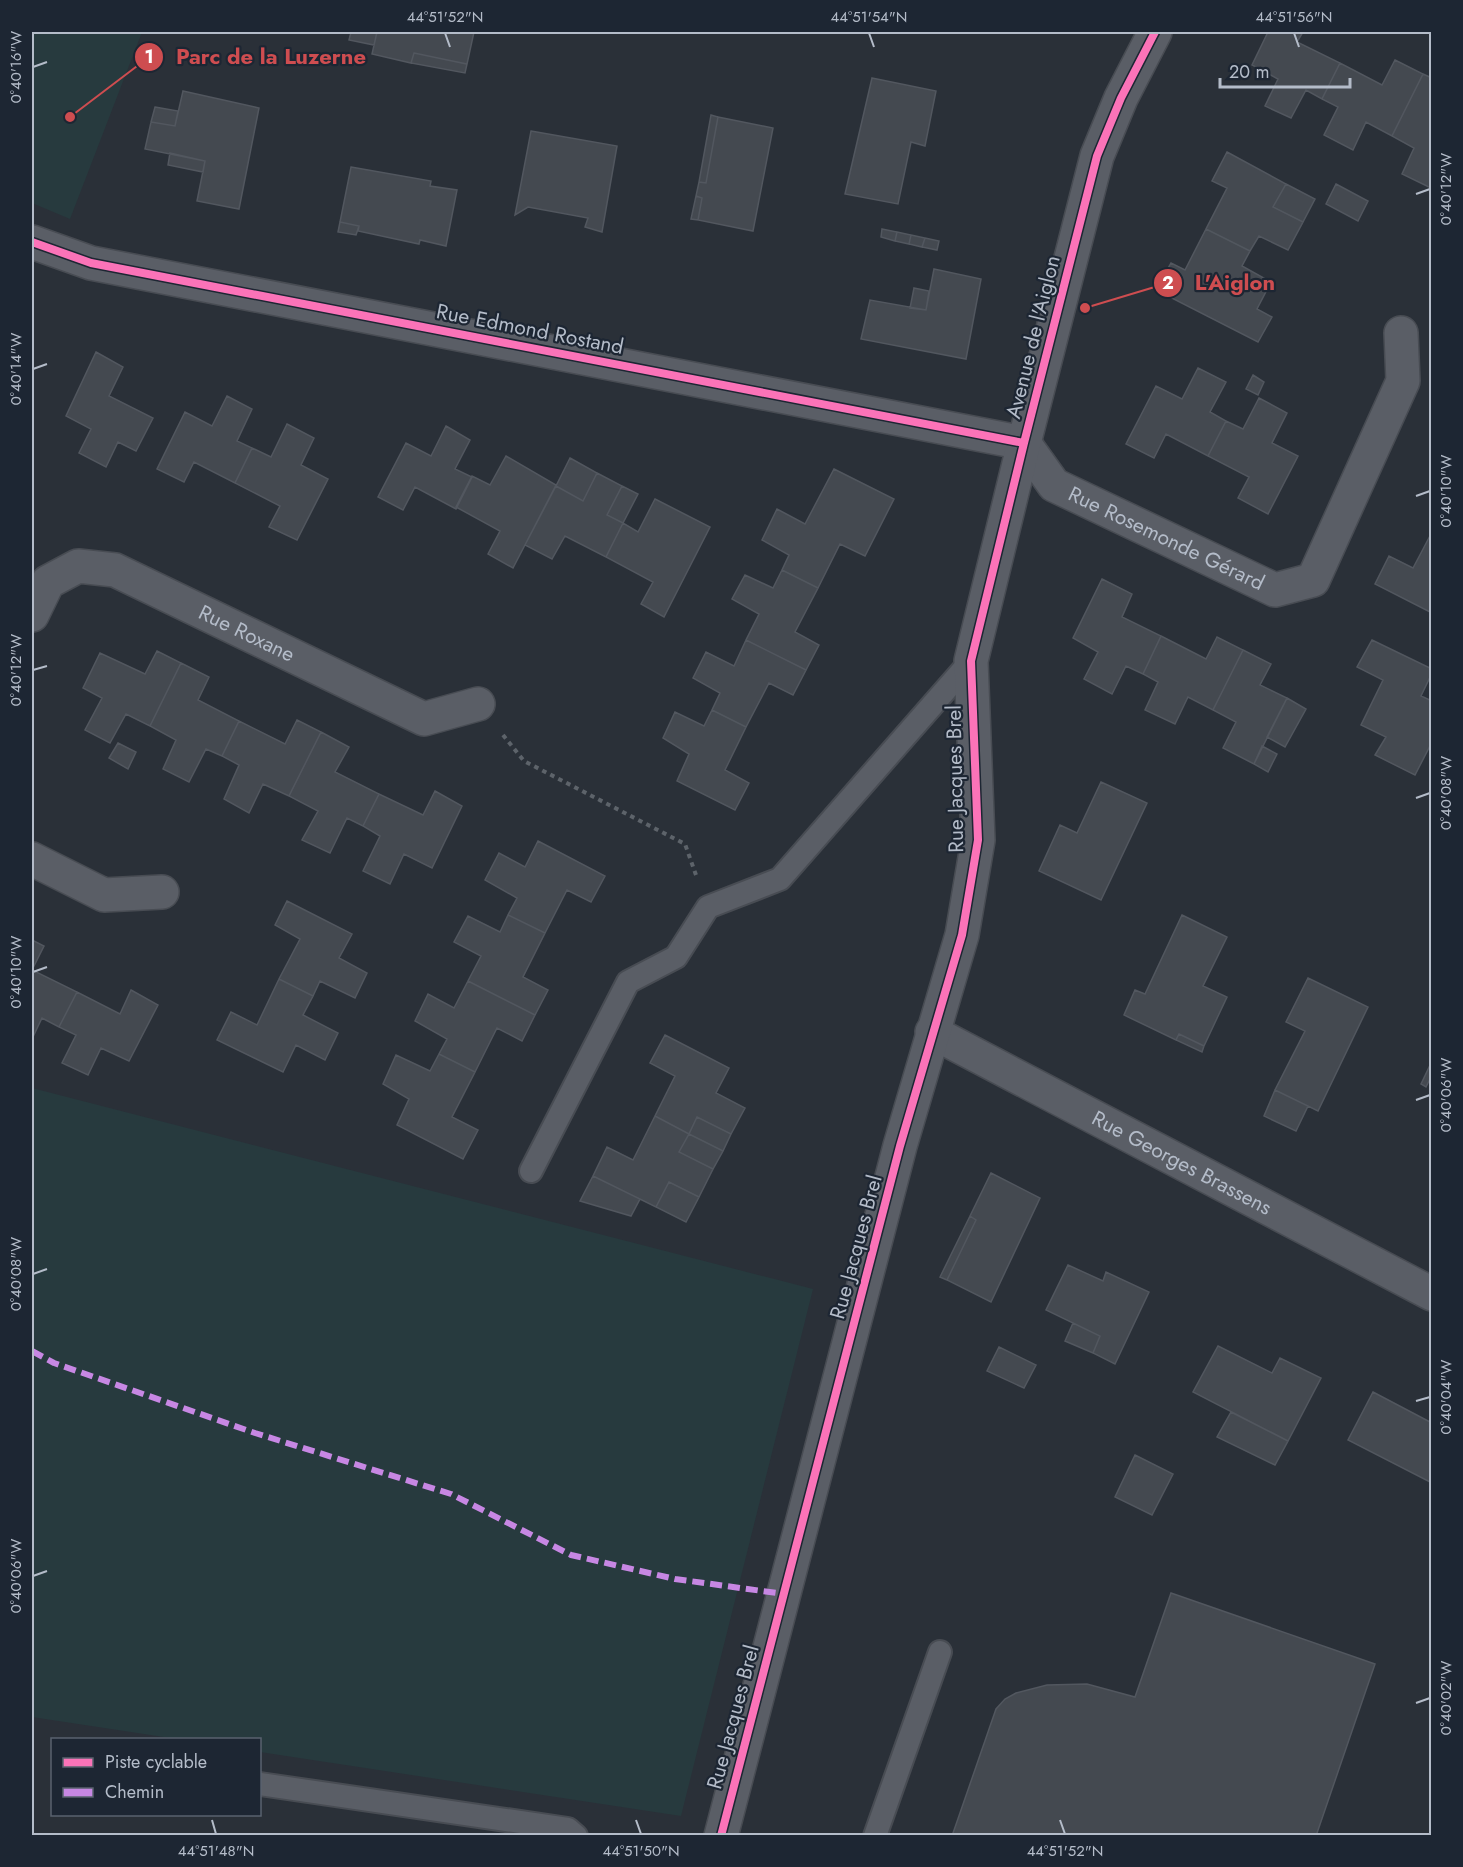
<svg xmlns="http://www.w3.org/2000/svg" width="1463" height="1867" viewBox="0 0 1463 1867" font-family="Jost,sans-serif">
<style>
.green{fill:#273a3e}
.building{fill:#444950;stroke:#52575f;stroke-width:1.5}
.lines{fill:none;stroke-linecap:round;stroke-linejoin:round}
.lane-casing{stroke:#484c53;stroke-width:26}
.street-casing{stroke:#484c53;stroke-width:36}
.path{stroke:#5d636a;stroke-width:4;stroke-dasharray:4.5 4.5;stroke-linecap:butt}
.lane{stroke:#5a5e66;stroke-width:22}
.street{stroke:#5a5e66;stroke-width:33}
.quiet{stroke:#c787e3;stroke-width:6;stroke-dasharray:12 6;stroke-linecap:butt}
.cycleway-casing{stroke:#1d2633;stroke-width:11}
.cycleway{stroke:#fb73b8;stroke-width:8}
.ticks{fill:none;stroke:#b4bcc9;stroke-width:2}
.labels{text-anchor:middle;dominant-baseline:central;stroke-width:4.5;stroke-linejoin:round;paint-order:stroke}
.street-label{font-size:21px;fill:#b4bcc9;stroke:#1d2633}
.leader{fill:none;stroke:#ce4d50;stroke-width:2}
.callout-dot{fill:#ce4d50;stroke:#1d2633;stroke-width:2}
.mark-label{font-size:18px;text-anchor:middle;font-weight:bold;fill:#fff}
.callout-label{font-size:22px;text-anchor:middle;font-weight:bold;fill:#ce4d50;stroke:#1d2633;stroke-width:4.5;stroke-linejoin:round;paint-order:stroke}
.neatline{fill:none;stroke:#b4bcc9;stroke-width:2}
.ticks-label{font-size:15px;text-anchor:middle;fill:#b4bcc9}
</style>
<rect width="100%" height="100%" fill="#2a3038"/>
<path class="green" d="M32 32H142L70 219 32 203Z
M32 1088 813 1289 681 1816 260 1752V1740L177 1739 32 1717Z"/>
<path class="building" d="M351 32H377L374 45 349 40Z
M377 32H474L467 64 414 53 411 63 372 54Z
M1268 32H1303L1297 42 1340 63 1322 99 1306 90 1291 118 1265 106 1278 79 1252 65Z
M414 53 467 64 465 73 411 63Z
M1395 60 1423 74 1392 136 1366 122 1353 150 1324 135 1338 107 1322 99 1340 63 1382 85Z
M1423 74 1432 78 1431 188 1402 174 1414 148 1392 136Z
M872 78 936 91 925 146 911 142 898 204 845 194Z
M183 91 259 108 239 209 197 201 205 161 145 149 151 122 175 126Z
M155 107 178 111 175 126 151 122Z
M711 115 718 117 706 183 699 182Z
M718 117 773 128 753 231 698 220 702 198 696 196 699 182 706 183Z
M531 131 617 146 602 232 585 227 588 218 528 207 515 215Z
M1227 152 1286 184 1273 207 1303 222 1288 250 1259 236 1250 251 1206 229 1227 188 1212 181Z
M170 153 205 161 203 172 168 165Z
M351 167 431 181 430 186 457 190 446 246 420 240 419 244 358 231 359 226 340 222Z
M1286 184 1315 199 1303 222 1273 207Z
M1336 184 1368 201 1358 221 1326 204Z
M696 196 702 198 698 220 691 219Z
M340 222 359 226 356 235 338 232Z
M882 229 897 232 895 241 881 237Z
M1206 229 1250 251 1242 266 1271 282 1257 309 1272 317 1258 342 1156 290 1171 263 1185 270Z
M897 232 911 235 909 244 895 241Z
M911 235 925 238 922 247 909 244Z
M925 238 939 241 937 250 922 247Z
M934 269 981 279 966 359 861 339 870 300 926 310Z
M914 288 929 291 926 310 910 308Z
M96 352 123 367 109 396 153 418 136 451 118 442 106 467 79 453 91 429 66 416Z
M1198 368 1226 382 1210 412 1226 421 1208 456 1166 434 1154 458 1126 444 1156 386 1182 399Z
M1253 375 1264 382 1258 395 1246 389Z
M227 396 252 409 237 441 252 448 235 483 194 462 184 482 157 469 185 412 212 426Z
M1259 398 1287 413 1272 443 1298 456 1268 514 1238 498 1249 477 1208 456 1226 421 1243 429Z
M287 424 314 438 301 465 328 479 297 540 269 527 280 506 235 483 252 448 271 457Z
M446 426 470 440 455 469 472 477 456 509 415 487 403 510 378 497 406 443 431 456Z
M506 456 556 485 513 568 488 554 500 531 456 507 472 476 490 485Z
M570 458 597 473 583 501 556 486Z
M834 469 894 499 865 556 840 544 818 588 782 570 789 555 762 540 777 509 805 524Z
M597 473 622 486 607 515 623 523 606 557 565 536 552 559 525 545 556 486 583 501Z
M622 486 638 494 623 523 607 515Z
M655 499 710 527 664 617 641 604 653 582 606 557 623 523 638 532Z
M1432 532V613L1375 584 1389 556 1413 568Z
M782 570 818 588 795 632 819 645 806 670 746 640 759 614 732 599 745 575 773 588Z
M1102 579 1132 594 1122 617 1161 636 1143 674 1126 666 1112 694 1084 679 1098 652 1073 638Z
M1161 636 1206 659 1217 637 1243 650 1213 710 1188 697 1175 724 1145 710 1158 682 1143 674Z
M746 640 806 670 793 695 769 683 746 727 712 710 720 693 693 678 706 652 734 666Z
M1372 640 1432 669V673L1421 696 1432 701V742L1415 775 1375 755 1386 737 1361 725 1383 680 1357 667Z
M1243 650 1271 664 1260 685 1287 698 1254 764 1223 748 1236 722 1213 710Z
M157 651 181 663 150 726 126 714 110 743 85 730 102 698 83 688 100 653 145 674Z
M181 663 209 677 198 700 239 721 222 756 206 749 189 782 163 769 176 740 150 726Z
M1287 698 1306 709 1285 747 1267 737Z
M712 710 746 727 725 770 749 783 735 810 677 781 689 754 663 738 675 712 704 726Z
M297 720 321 732 289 796 263 784 249 813 224 799 239 765 222 756 239 721 285 744Z
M321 732 349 747 335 772 379 794 363 826 347 818 330 853 302 840 318 811 289 796Z
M118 743 136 752 128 769 109 758Z
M1262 746 1277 754 1268 772 1254 764Z
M1101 782 1147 803 1101 900 1039 871 1060 825 1077 833Z
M435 791 462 806 432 868 404 854 390 884 363 871 380 836 363 826 379 794 423 815Z
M538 841 605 876 591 902 567 890 545 933 508 915 517 898 485 880 499 853 525 867Z
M287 901 352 934 339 958 367 973 355 998 320 981 313 996 279 979 300 939 275 925Z
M508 915 545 933 523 977 548 990 535 1015 468 981 481 956 454 942 468 916 500 932Z
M1182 915 1227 937 1203 986 1227 997 1204 1046 1179 1034 1176 1040 1124 1015 1135 990 1145 994Z
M32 940 44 946 32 970 77 992 59 1027 42 1018 32 1039Z
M1308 978 1368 1007 1318 1111 1275 1090 1305 1031 1286 1022Z
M279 979 313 996 303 1015 338 1033 325 1060 296 1045 283 1072 217 1040 231 1012 257 1025Z
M468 981 535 1015 522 1041 497 1028 475 1072 439 1054 447 1039 415 1021 428 994 454 1008Z
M131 990 158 1005 129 1061 101 1048 88 1075 62 1063 76 1035 59 1027 77 992 120 1014Z
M1179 1034 1204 1046 1202 1052 1176 1040Z
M665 1035 729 1068 716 1093 745 1108 731 1134 697 1117 689 1134 655 1116 675 1076 650 1063Z
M439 1054 475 1072 452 1117 478 1130 463 1159 397 1125 409 1099 383 1084 396 1055 430 1071Z
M1432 1061V1075L1426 1087 1421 1084Z
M1275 1090 1308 1106 1296 1131 1264 1116Z
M655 1116 689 1134 679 1152 713 1169 699 1197 669 1182 656 1207 593 1176 607 1147 633 1160Z
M697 1117 731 1134 723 1151 689 1134Z
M689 1134 723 1151 713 1169 679 1152Z
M991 1173 1040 1198 991 1302 947 1280 976 1220 970 1216Z
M593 1176 640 1199 631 1216 580 1201Z
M669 1182 699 1197 686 1222 656 1207Z
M970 1216 976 1220 947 1280 940 1277Z
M1068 1265 1103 1281 1106 1272 1149 1292 1115 1364 1093 1353 1100 1336 1046 1310Z
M1073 1323 1100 1336 1093 1353 1065 1341Z
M1218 1346 1272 1373 1280 1358 1321 1378 1288 1441 1193 1392Z
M999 1347 1036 1365 1024 1388 987 1371Z
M1373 1392 1432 1423V1483L1348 1440Z
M1231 1412 1288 1441 1275 1465 1217 1437Z
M1135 1455 1173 1474 1152 1515 1115 1497Z
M1171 1593 1375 1664 1316 1836H952L996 1709 1005 1699 1016 1693 1047 1685 1087 1684 1135 1697Z"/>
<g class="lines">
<g class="lane-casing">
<path id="lane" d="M531 1171 628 982 676 957 708 907 780 879 971 661
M260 1784 568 1829 576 1836
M875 1836 940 1652"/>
</g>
<g class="street-casing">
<g id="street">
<path d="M32 242 91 263 1024 443"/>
<path id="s1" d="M1024 443 1054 485 1275 590 1313 580 1403 381 1401 333"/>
<path id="s2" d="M32 615 48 582 78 566 115 570 424 719 478 704"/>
<path d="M32 859 104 895 162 892"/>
<path id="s3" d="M932 1032 1432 1294"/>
<path d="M721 1836 900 1146 962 935 978 840 971 661 1024 443 1097 156 1121 98 1155 32"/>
</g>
</g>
<path class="path" d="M503 735 524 761 685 844 696 875"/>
<use href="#lane" class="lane"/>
<use href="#street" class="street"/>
<path class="quiet" d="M32 1351 54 1363 255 1433 451 1494 571 1555 675 1579 784 1594"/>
<g class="cycleway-casing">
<path id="cycleway" d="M32 242 91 263 1024 443
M721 1836 900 1146 962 935 978 840 971 661 1024 443 1097 156 1121 98 1155 32"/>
</g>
<use href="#cycleway" class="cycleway"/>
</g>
<path class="ticks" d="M445 33 450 47M869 33 874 47M1294 33 1299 47M33 67 47 62M1416 194 1430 189M33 369 47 364M1416 496 1430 491M33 670 47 666M1416 798 1430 793M33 972 47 967M1416 1100 1430 1095M33 1274 47 1269M1416 1401 1430 1397M33 1576 47 1571M1416 1703 1430 1698M212 1820 216 1834M636 1820 641 1834M1060 1820 1065 1834"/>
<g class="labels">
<g class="street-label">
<text transform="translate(530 329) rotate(11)">Rue Edmond Rostand</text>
<text transform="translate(1033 337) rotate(-76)">Avenue de l'Aiglon</text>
<text stroke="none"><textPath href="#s1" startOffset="176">Rue Rosemonde Gérard</textPath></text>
<text stroke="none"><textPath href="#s2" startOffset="254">Rue Roxane</textPath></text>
<text transform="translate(955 779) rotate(-91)">Rue Jacques Brel</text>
<text stroke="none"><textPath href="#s3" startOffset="282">Rue Georges Brassens</textPath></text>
<text transform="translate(856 1247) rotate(-75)">Rue Jacques Brel</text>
<text transform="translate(733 1717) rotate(-75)">Rue Jacques Brel</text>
</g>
</g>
<path class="leader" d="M70 117L149 57M1085 308L1168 283"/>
<g class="callout-dot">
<circle cx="70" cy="117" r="6"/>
<circle cx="1085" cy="308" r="6"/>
<circle cx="149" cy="57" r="15"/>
<circle cx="1168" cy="283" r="15"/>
</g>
<g class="mark-label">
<text x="149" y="63">1</text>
<text x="1168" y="289">2</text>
</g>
<g class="callout-label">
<text x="271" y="64">Parc de la Luzerne</text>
<text x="1235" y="290">L'Aiglon</text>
</g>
<rect width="1463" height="1867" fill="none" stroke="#1d2633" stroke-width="66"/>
<rect x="51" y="1738" width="210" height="78" fill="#1d2633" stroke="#59626f" stroke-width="1.5"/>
<rect x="63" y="1758" width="30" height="9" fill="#fb73b8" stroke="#59626f" stroke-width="1.5"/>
<text x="105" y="1768" font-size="18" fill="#b4bcc9">Piste cyclable</text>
<rect x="63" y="1788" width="30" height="9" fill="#c787e3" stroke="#59626f" stroke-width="1.5"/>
<text x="105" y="1798" font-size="18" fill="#b4bcc9">Chemin</text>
<path d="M1220 78v9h130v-9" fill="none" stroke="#b4bcc9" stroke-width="3"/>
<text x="1229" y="78" font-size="18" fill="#b4bcc9" stroke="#1d2633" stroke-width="4.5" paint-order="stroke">20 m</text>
<rect x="33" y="33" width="1397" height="1801" class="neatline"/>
<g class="ticks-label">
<text x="445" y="22">44°51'52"N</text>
<text x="869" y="22">44°51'54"N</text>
<text x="1294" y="22">44°51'56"N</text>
<text transform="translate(16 67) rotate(-90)" y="5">0°40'16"W</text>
<text transform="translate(1446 189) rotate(-90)" y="5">0°40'12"W</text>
<text transform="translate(16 369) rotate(-90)" y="5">0°40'14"W</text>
<text transform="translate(1446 491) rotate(-90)" y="5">0°40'10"W</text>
<text transform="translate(16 670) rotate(-90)" y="5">0°40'12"W</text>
<text transform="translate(1446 793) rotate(-90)" y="5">0°40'08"W</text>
<text transform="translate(16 972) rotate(-90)" y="5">0°40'10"W</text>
<text transform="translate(1446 1095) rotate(-90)" y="5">0°40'06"W</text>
<text transform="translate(16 1274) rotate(-90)" y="5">0°40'08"W</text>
<text transform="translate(1446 1397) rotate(-90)" y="5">0°40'04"W</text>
<text transform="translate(16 1576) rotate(-90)" y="5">0°40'06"W</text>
<text transform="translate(1446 1698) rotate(-90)" y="5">0°40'02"W</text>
<text x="216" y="1856">44°51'48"N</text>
<text x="641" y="1856">44°51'50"N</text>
<text x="1065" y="1856">44°51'52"N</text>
</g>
</svg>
